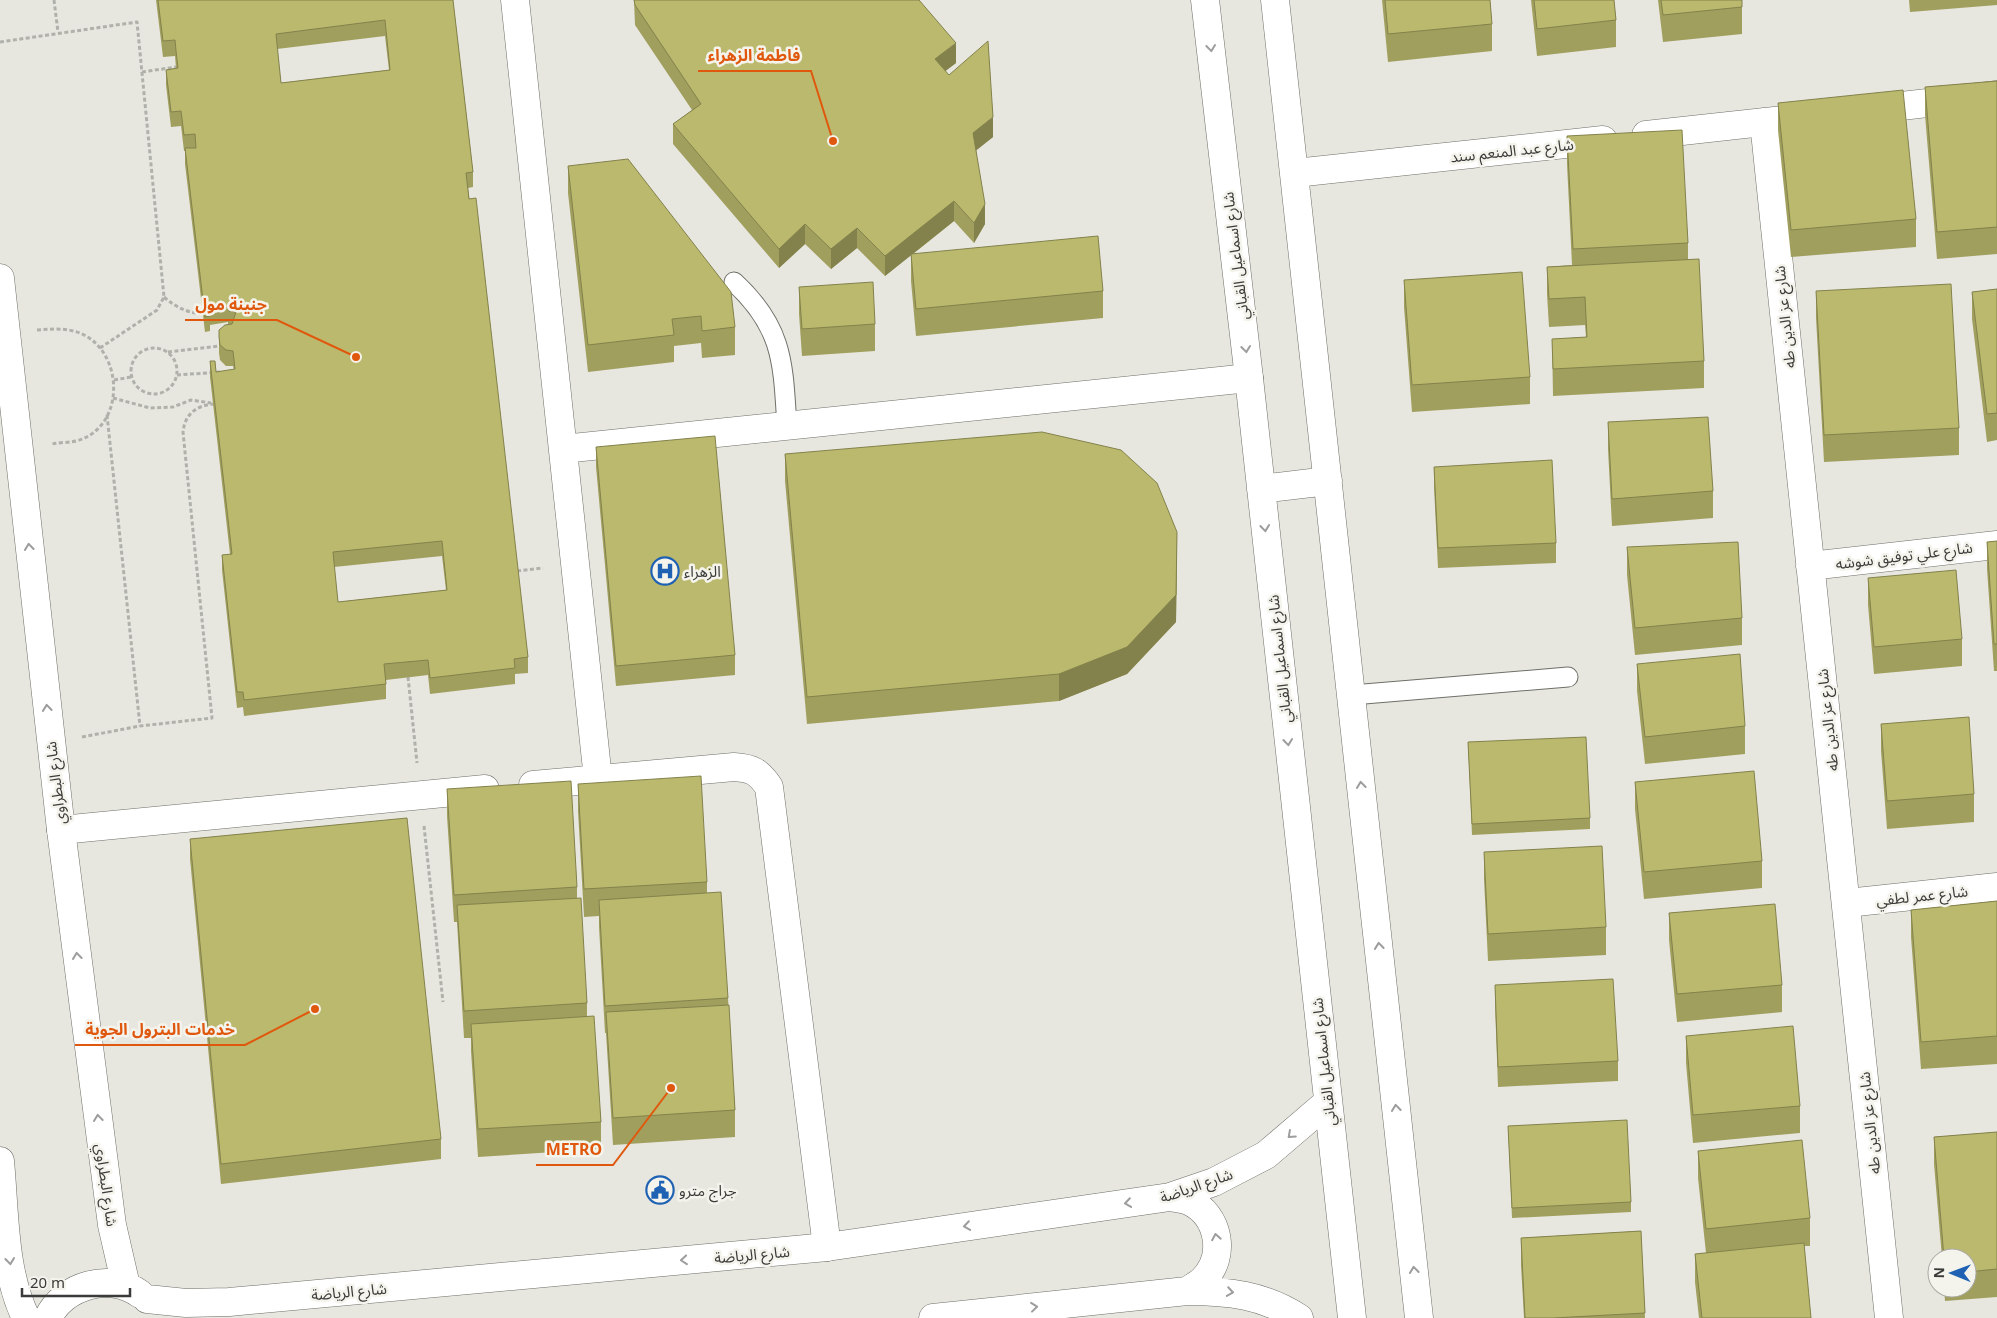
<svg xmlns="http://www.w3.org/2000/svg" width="1997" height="1318" viewBox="0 0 1997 1318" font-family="'Noto Sans','Noto Sans Arabic',sans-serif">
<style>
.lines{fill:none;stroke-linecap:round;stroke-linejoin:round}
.service-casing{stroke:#6f6f69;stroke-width:21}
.minor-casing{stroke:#6f6f69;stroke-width:29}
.tertiary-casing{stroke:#6f6f69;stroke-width:29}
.path{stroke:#b1b1ac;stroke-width:3;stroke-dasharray:4 2.5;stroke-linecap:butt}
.service{stroke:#fff;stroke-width:19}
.minor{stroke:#fff;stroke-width:28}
.tertiary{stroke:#fff;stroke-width:28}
.wall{fill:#a19f5e;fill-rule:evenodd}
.shaded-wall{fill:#83824c}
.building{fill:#bbb96d;stroke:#83824c;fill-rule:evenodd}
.oneway{stroke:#9d9d9c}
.labels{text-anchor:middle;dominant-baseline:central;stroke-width:5;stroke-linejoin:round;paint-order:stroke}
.street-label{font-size:15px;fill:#3b3b39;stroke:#f4f4ed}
.poi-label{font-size:15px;fill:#3b3b39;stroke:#f4f4ed;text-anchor:start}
.leader{fill:none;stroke:#df580e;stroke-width:2}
.callout-dot{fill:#df580e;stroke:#f4f4ed;stroke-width:2}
.callout-label{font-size:16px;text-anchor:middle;font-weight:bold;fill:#df580e;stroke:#f4f4ed;stroke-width:5;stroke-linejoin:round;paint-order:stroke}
</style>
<rect width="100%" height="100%" fill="#e7e7e0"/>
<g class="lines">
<g class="service-casing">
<path id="service" d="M734 282C784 328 783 364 787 427
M1352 695 1568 677"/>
</g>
<g class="minor-casing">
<path id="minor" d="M515 0 598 779
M1867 110 1997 95
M1764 122 1889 1318
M1646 135 1782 120
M1295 173 1603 140
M563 449 1249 378
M1810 566 1997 545
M533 785 734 767C752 768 759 772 769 787L827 1247
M61 830 485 789
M1847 903 1997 887"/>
</g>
<g class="tertiary-casing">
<path id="tertiary" d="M1205 0 1249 378 1352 1318
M1275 0 1419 1318
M0 278 61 830 112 1225 126 1286
M1261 489 1328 481
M0 1161C5 1212 3 1271 26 1318
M1170 1197C1176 1198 1183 1199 1189 1201 1219 1215 1227 1256 1203 1280 1199 1284 1193 1287 1187 1291
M147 1299 186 1303 229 1302 827 1247 1170 1197 1214 1182 1266 1155 1328 1102
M48 1318C63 1285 111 1272 140 1294
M933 1318 1187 1291C1228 1291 1264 1295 1299 1318"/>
</g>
<path class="path" d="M54 0 58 32
M0 42 137 22 164 297 157 310 100 348
M142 72 176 67
M164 297C177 308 186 312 202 314
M37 330C54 329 70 327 86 336 123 357 124 423 82 439 73 443 61 442 52 444
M131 371a23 23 0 1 1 46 0a23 23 0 1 1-46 0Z
M168 352 219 346
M177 375 221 372
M114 380 131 377
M113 398 150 408 173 407 191 400 211 403
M107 415 140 726
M517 571 543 568
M408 677 417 763
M82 737 140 726 212 718 183 432C185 414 196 406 213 404
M424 826 443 1002"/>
<use href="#service" class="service"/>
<use href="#minor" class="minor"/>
<use href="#tertiary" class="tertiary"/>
</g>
<path class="wall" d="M156 0H453L473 172V187L468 188 528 657V673L515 674V684L430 694 428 675 386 680V699L244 716 243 707 237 708 222 570V555L230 554 210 377V361L216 372 234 370 233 366H226L220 360 219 353V337L228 324V322L210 325V331L205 332 185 164V151H184L181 126 171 127 166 85V70L176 68 175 56 163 57ZM385 36 389 70 281 83 277 49ZM442 556 446 590 338 602 334 567Z
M634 0H919L956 63 945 71 993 137 976 150 985 224 974 243 954 221 913 254 1103 291V318L916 336 911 281V255L885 276 857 248 831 269 805 244 779 268 673 144V124L692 110 635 25Z
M1382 0H1490L1492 24V51L1388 62Z
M1531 0H1614L1616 20V47L1537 56Z
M1658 0H1742V34L1663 42Z
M1909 0H1997V5L1910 12Z
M1997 81V254L1937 259 1925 115V87Z
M1778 103 1916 219V247L1791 257 1778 130Z
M1567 136 1688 243V259L1704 361V388L1553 396 1552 339 1586 337 1585 325 1549 327 1547 294V267L1572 265 1567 164Z
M568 166 735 327V355L702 358 701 343 674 346V362L588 372 568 193Z
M1404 280 1530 377V404L1412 412 1404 307Z
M799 287 875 324V351L802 356 799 314Z
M1997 289V440L1987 442 1972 319V292Z
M1816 291 1959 428V455L1824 462 1816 318Z
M1608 422 1713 491V518L1612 526 1608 449Z
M596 447 735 655V675L616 686 596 467Z
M785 454 1177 559 1176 622 1127 674 1059 701 807 724 785 481Z
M1434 467 1556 543V563L1438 568 1434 487Z
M1997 541V671H1994L1987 569V542Z
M1627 547 1742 618V645L1635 655 1627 575Z
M1868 578 1962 639V666L1874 674 1868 605Z
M1637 664 1745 726V754L1645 764 1637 691Z
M1881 724 1974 794V822L1887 829 1881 751Z
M1468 742 1590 818V829L1472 835Z
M1635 782 1762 861V888L1644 899 1635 809Z
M578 784 707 882V893L728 998 735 1110V1137L613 1145 606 1033H605L599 927V916L584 917 578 811Z
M447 789 577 887V898L587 1003V1017L601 1122V1149L478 1157 471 1051V1038H464L457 922H454L447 816Z
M190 839 441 1139V1159L221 1184 190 859Z
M1484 852 1606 927V955L1488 961 1484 879Z
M1997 901V1064L1921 1069 1911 937V910Z
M1669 913 1782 985V1012L1677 1022 1669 940Z
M1495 985 1618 1061V1081L1498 1087 1495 1005Z
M1686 1036 1800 1106V1133L1693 1143 1686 1063Z
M1508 1126 1631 1202V1212L1512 1218Z
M1997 1132V1297L1945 1301 1944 1288H1967V1258H1942L1934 1164V1137Z
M1698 1151 1810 1218V1246H1804L1811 1318H1699L1695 1282V1254L1706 1253 1698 1178Z
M1641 1231 1645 1318H1524L1521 1265V1238Z"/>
<path class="shaded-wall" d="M956 43V63L935 79V59Z
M993 117V137L973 153V133Z
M954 201V221L885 276V256Z
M985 204V224L974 243V223Z
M805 224V244L779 268V249Z
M857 228V248L831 269V249Z
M1177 532 1176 622 1127 674 1059 701V674Z"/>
<path class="building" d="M158 0H453L473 172 466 173 469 199 476 198 528 657 514 659 515 668 430 678 428 660 384 664 386 684 244 700 243 692H237L222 555 232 554 210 361H215L216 372 235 369 233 351 226 350 220 345 219 337V330L225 325 232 324 236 312 229 311 228 307 209 309 210 316 205 317 185 148H196L195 134 184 135 181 111 171 112 166 70 178 68 176 51 175 40 163 41ZM385 20 390 70 281 83 276 34ZM442 541 447 590 338 602 333 552Z
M634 0H919L956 43 935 59 949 75 988 41 993 117 973 133 985 204 974 223 954 201 885 256 857 228 831 249 805 224 779 249 673 124 701 104 635 5Z
M1385 0H1490L1492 24 1388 34Z
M1534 0H1614L1616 20 1537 29Z
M1661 0H1742V7L1663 15Z
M1997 81V227L1937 232 1925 87Z
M1903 90 1916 219 1791 230 1778 103Z
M1682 130 1688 243 1573 249 1567 136Z
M628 159 731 292 735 327 702 331 701 316 672 319 674 335 588 345 568 166Z
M1098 236 1103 291 916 309 911 254Z
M1699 259 1704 361 1553 369 1552 339 1587 337 1585 297 1549 299 1547 267Z
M1522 272 1530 377 1412 385 1404 280Z
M873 282 875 324 802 329 799 287Z
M1951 284 1959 428 1824 435 1816 291Z
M1997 289V413L1987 414 1972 292Z
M1708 417 1713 491 1612 499 1608 422Z
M1042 432 1121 450 1157 483 1177 532 1176 595 1127 647 1059 674 807 697 785 454Z
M715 436 735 655 616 666 596 447Z
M1552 460 1556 543 1438 548 1434 467Z
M1997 541V644H1994L1987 542Z
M1738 542 1742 618 1635 628 1627 547Z
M1956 570 1962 639 1874 647 1868 578Z
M1740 654 1745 726 1645 737 1637 664Z
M1969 717 1974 794 1887 801 1881 724Z
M1586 737 1590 818 1472 824 1468 742Z
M1754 771 1762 861 1644 872 1635 782Z
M701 776 707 882 584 889 578 784Z
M571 781 577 887 454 895 447 789Z
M407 818 441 1139 221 1164 190 839Z
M1602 846 1606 927 1488 934 1484 852Z
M721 892 728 998 605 1006 599 900Z
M581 898 587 1003 464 1011 457 905Z
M1997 901V1036L1921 1042 1911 910Z
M1775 904 1782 985 1677 994 1669 913Z
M1613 979 1618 1061 1498 1067 1495 985Z
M729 1005 735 1110 613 1118 606 1012Z
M594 1016 601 1122 478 1129 471 1024Z
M1793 1026 1800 1106 1693 1115 1686 1036Z
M1627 1120 1631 1202 1512 1208 1508 1126Z
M1997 1132V1269L1967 1272V1258H1944L1934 1137Z
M1802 1140 1810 1218 1706 1229 1698 1151Z
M1641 1231 1645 1313 1553 1318H1525L1521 1238Z
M1804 1243 1811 1318H1702L1695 1254Z"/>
<defs><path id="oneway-chevron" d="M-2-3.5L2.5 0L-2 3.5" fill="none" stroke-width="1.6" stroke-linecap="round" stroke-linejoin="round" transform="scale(1.25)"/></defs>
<g class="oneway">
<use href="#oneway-chevron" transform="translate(1211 48) rotate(83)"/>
<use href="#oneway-chevron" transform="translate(1246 349) rotate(83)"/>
<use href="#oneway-chevron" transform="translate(1265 528) rotate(84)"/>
<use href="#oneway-chevron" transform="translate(29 547) rotate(-96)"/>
<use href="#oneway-chevron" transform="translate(47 708) rotate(-96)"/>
<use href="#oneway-chevron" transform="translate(1288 742) rotate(84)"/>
<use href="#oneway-chevron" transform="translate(1361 785) rotate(-96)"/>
<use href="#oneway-chevron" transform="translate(1379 946) rotate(-96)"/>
<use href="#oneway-chevron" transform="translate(77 956) rotate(-97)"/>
<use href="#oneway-chevron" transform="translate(1396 1108) rotate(-96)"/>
<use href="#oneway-chevron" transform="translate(98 1118) rotate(-97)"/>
<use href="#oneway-chevron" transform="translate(1291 1135) rotate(138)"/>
<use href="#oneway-chevron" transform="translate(1128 1203) rotate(172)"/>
<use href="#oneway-chevron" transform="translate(967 1226) rotate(172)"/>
<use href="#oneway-chevron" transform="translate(1216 1237) rotate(-100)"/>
<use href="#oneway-chevron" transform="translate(684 1260) rotate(175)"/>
<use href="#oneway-chevron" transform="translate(10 1261) rotate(84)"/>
<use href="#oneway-chevron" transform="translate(1414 1270) rotate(-96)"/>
<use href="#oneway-chevron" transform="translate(1230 1292) rotate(9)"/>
<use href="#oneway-chevron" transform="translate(1034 1307) rotate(-6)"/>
</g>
<defs>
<g id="hospital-ring" transform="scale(1.4375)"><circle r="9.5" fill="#f4f4ed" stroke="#1f61b2" stroke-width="1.5"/><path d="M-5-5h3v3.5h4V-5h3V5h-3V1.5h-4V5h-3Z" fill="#1f61b2"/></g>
<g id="civic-ring" transform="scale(1.4375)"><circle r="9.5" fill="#f4f4ed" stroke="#1f61b2" stroke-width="1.5"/><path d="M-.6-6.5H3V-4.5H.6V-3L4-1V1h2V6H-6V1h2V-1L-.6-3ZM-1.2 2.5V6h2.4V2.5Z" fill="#1f61b2"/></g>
</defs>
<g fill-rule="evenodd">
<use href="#hospital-ring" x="665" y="571"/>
<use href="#civic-ring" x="660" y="1190"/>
</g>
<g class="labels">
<g class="street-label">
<text transform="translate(1512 150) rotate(-6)">شارع عبد المنعم سند</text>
<text transform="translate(1235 256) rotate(-97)">شارع اسماعيل القباني</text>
<text transform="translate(1784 317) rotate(-96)">شارع عز الدين طه</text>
<text transform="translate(1904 555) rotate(-7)">شارع علي توفيق شوشه</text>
<text transform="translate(1279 659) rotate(-96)">شارع اسماعيل القباني</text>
<text transform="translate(1827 720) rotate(-96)">شارع عز الدين طه</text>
<text transform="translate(55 783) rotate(-97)">شارع البطراوي</text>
<text transform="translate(1922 895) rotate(-6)">شارع عمر لطفي</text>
<text transform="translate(1323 1062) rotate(-96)">شارع اسماعيل القباني</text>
<text transform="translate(1869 1123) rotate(-96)">شارع عز الدين طه</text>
<text transform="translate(107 1185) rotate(82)">شارع البطراوي</text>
<text transform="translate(1196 1185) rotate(-19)">شارع الرياضة</text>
<text transform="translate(752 1254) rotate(-5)">شارع الرياضة</text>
<text transform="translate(349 1291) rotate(-5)">شارع الرياضة</text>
</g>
<g class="poi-label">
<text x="684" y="571">الزهراء</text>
<text x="679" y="1190">جراج مترو</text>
</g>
</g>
<path class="leader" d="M833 141L811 71H698M356 357L277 320H185M315 1009L245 1045H75M671 1088L613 1165H536"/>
<g class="callout-dot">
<circle cx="833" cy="141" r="5"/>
<circle cx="356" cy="357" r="5"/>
<circle cx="315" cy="1009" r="5"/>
<circle cx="671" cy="1088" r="5"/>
</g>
<g class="callout-label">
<text x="754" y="61">فاطمة الزهراء</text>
<text x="231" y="310">جنينة مول</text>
<text x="160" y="1035">خدمات البترول الجوية</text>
<text x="574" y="1155">METRO</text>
</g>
<g transform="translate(1952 1273) rotate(271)"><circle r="24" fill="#f4f4ed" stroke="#aaaaa5"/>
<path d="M0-4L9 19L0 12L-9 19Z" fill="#1f61b2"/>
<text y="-8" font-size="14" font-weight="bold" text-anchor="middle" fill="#3b3b39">N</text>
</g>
<path d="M22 1288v8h108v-8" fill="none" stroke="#3b3b39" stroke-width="2.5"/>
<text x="30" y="1288" font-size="15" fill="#3b3b39" stroke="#f4f4ed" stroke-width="4" paint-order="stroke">20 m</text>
</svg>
